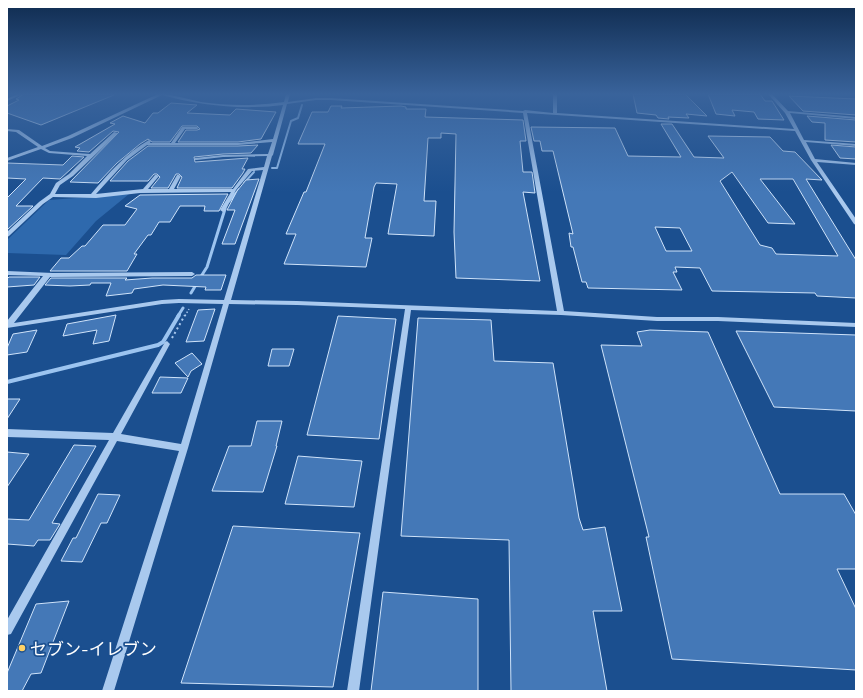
<svg xmlns="http://www.w3.org/2000/svg" width="863" height="698" viewBox="0 0 863 698" font-family="'Exo 2','Noto Sans JP',sans-serif">
<style>
.green{fill:#2e69ad}
.lines{fill:none;stroke-linecap:round;stroke-linejoin:round}
.stream-far2{stroke:#9cc4f0;stroke-width:2}
.stream-far1{stroke:#9cc4f0;stroke-width:3}
.stream{stroke:#9cc4f0;stroke-width:4}
.building{fill:#4478b7;stroke:#cfe3fa;fill-rule:evenodd}
.path-far1{stroke:#a9c9ee;stroke-width:1.5;stroke-dasharray:1.5 2;stroke-linecap:butt}
.path{stroke:#a9c9ee;stroke-width:2;stroke-dasharray:2 3;stroke-linecap:butt}
.minor{fill:#a9c9ee;fill-rule:evenodd}
.poi-dot{fill:#ffd166;stroke:#1b4f8f;stroke-width:1.5}
.labels{text-anchor:middle;dominant-baseline:central;stroke-width:3.5;stroke-linejoin:round;paint-order:stroke}
.near-poi-label{font-size:17px;fill:#fff;stroke:#1b4f8f;text-anchor:start}
</style>
<rect width="100%" height="100%" fill="#1b4f8f"/>
<path class="green" d="M129 194 96 221 66 255 7 253V240L49 200Z"/>
<g class="lines">
<path class="stream-far2" d="M272 168H277L291 121 298 118 302 105
M244 183 254 172
M238 191 239 189"/>
<path class="stream-far1" d="M229 201 239 190
M200 278 207 267 225 209
M191 293 197 283
M178 316 183 308"/>
<path class="stream" d="M7 382 158 345 163 342 179 315"/>
</g>
<path class="building" d="M24 94H114V95L41 125 7 113V106L19 100 16 99Z
M633 94H685L707 116 686 114 689 118 668 117 669 119 658 118 656 115 637 113Z
M708 94H760L765 101H772L784 120 758 119 754 112 732 110 735 116 716 114Z
M789 96 856 99V115L803 111Z
M171 103 197 105 187 113 230 115 236 109 276 112 261 139 238 142H178L186 130H197L200 129 197 126H182L170 142H152L148 139 140 144 117 163 98 183 70 182 119 132 113 131 89 152 77 151 80 148 75 147 115 124 110 123 123 116 145 123 153 113H158Z
M331 106H342L341 108 401 106 406 107V109H426L425 117 523 120 526 141H520L523 172H532L535 193 523 192 540 281 456 278 454 232 456 134 441 133V138H428L424 201H436L434 236 388 234 397 184 376 183 374 187 365 238H372L366 267 284 264 296 234H286L304 192H306L325 144H298L312 112H328Z
M807 116 856 120V142L825 140V123L812 122Z
M661 124H672L694 157 724 158 708 136 770 137 783 151 795 152 822 180 806 179 856 260V298L817 296 815 293 712 291 700 268 675 267 677 272H673L682 290 588 288 586 282H582L573 247H571L569 233 573 234 553 151H542L540 141H534L531 127 615 128 628 156 681 157ZM732 172 768 223 795 224 760 179H793L838 256 776 254 772 248 760 245 720 181ZM655 227 680 228 692 251H666Z
M258 145 251 153 223 154 194 157 195 162 248 158 242 169H245L243 173 232 188H177L182 177 179 174H176L168 188H151L160 177 157 174H154L148 181H110L128 161 148 146H238Z
M831 145 856 147V159L840 158Z
M72 156 84 157 60 179 43 178 16 206H33L7 230V198L26 179 7 178V163L63 165Z
M259 179 235 244H222L235 210H227L237 191 246 180Z
M228 194 219 211H204L205 206H180L170 222H159L151 235H148L134 254H137L127 271H50L61 258H69L82 246H85L103 225H125L137 209 125 206 140 195Z
M196 275H226L221 290H205L206 287 163 285 134 289 132 293 106 296 111 283H91L90 285 70 286 45 285 51 278H127L125 280 152 278H192Z
M9 277H40L34 285 7 287V279Z
M215 309 204 341 186 342 198 310Z
M116 315 109 341 93 344 97 330 63 336 67 324Z
M338 316 396 319 379 439 307 435Z
M418 318 491 320 494 361 553 363 579 518 583 530 605 527 622 611H593L607 691H511L509 540 401 536Z
M37 330 27 352 7 355V348L13 334Z
M650 330 708 332 780 494H844L856 515V569H837L856 609V670L672 659 646 537H649L601 345 642 346 637 332Z
M736 331 856 335V411L774 407Z
M272 349H294L289 366H268Z
M192 353 202 364 191 371 188 377 175 363Z
M160 377 188 378 181 393H152Z
M7 399H20L7 419Z
M257 421H282L276 446H277L263 492 212 491 229 446H251Z
M74 445 96 446 52 523 60 524 50 540H38L34 546 7 544V519L29 520Z
M7 452 29 454 7 487Z
M298 456 362 461 354 507 285 504Z
M98 494 120 495 107 523H101L82 562 61 561 73 538H76Z
M233 526 360 533 333 687 181 683Z
M383 592 478 599V691H371Z
M69 601 41 673 31 674 22 691H7V673L36 604Z"/>
<g class="lines">
<path class="path-far1" d="M185 316 189 309"/>
<path class="path" d="M172 338 185 315"/>
<path class="minor" d="M17 94H23L7 101V99Z
M158 94C173 94 187 99 201 102 228 106 256 106 284 102L286 94H290L288 102 316 98H331L523 111 525 110 553 113V94H557V113L794 129 785 113 768 94H772L788 111 856 117V119L790 113 804 140 856 144V146L806 142 815 159 856 163V165L817 162 856 219V225L854 224 811 160 795 131 527 113 564 311 657 317H718L856 323V327L718 321H657L561 315 411 310 359 691H347L405 309 297 305 229 304 188 448 114 691H102L179 451 117 441 11 634 7 635V620L109 440 7 437V429L113 433 165 342 167 341 170 344 121 434 181 444 223 304 179 303 162 304 7 328V321L43 276 7 275V271L53 273 192 272 195 274 192 276 50 277 14 323 162 300 179 299 224 300 263 170 252 171 236 190 225 211 223 212 220 210 231 192 140 193 96 198 53 197 43 204 9 236 7 237V232L39 202 50 194 56 183 69 174 87 156 49 153 41 149 7 161V158L38 147 16 132 7 131V129L19 130 42 146 68 136ZM162 95C202 106 242 110 283 105L273 139 238 143H175L185 129H197L199 128 197 127H182L171 143H150L151 141 149 140C126 153 108 174 91 194H55L60 185 73 176 118 133 114 132 90 154 50 151 45 148 72 138ZM331 100 523 113 557 311 297 301 231 300 272 156 273 155 287 104 316 100ZM272 142 268 154 223 155 195 158V160H197L223 157 267 156 264 167 248 169 233 189H174L181 176 179 175H177L169 189H148L159 176 157 175H155L143 189 96 194 127 160 147 145H238Z"/>
</g>
<linearGradient id="sky" x2="0" y2="1"><stop stop-color="#0f2b4f"/><stop offset="0.49" stop-color="#39639b"/><stop offset="1" stop-color="#39639b" stop-opacity="0"/></linearGradient>
<rect width="863" height="192" fill="url(#sky)"/>
<circle class="poi-dot" cx="22" cy="648" r="4"/>
<g class="labels">
<g class="near-poi-label">
<text x="30" y="648">セブン-イレブン</text>
</g>
</g>
<rect width="863" height="698" fill="none" stroke="#ffffff" stroke-width="16"/>
</svg>
